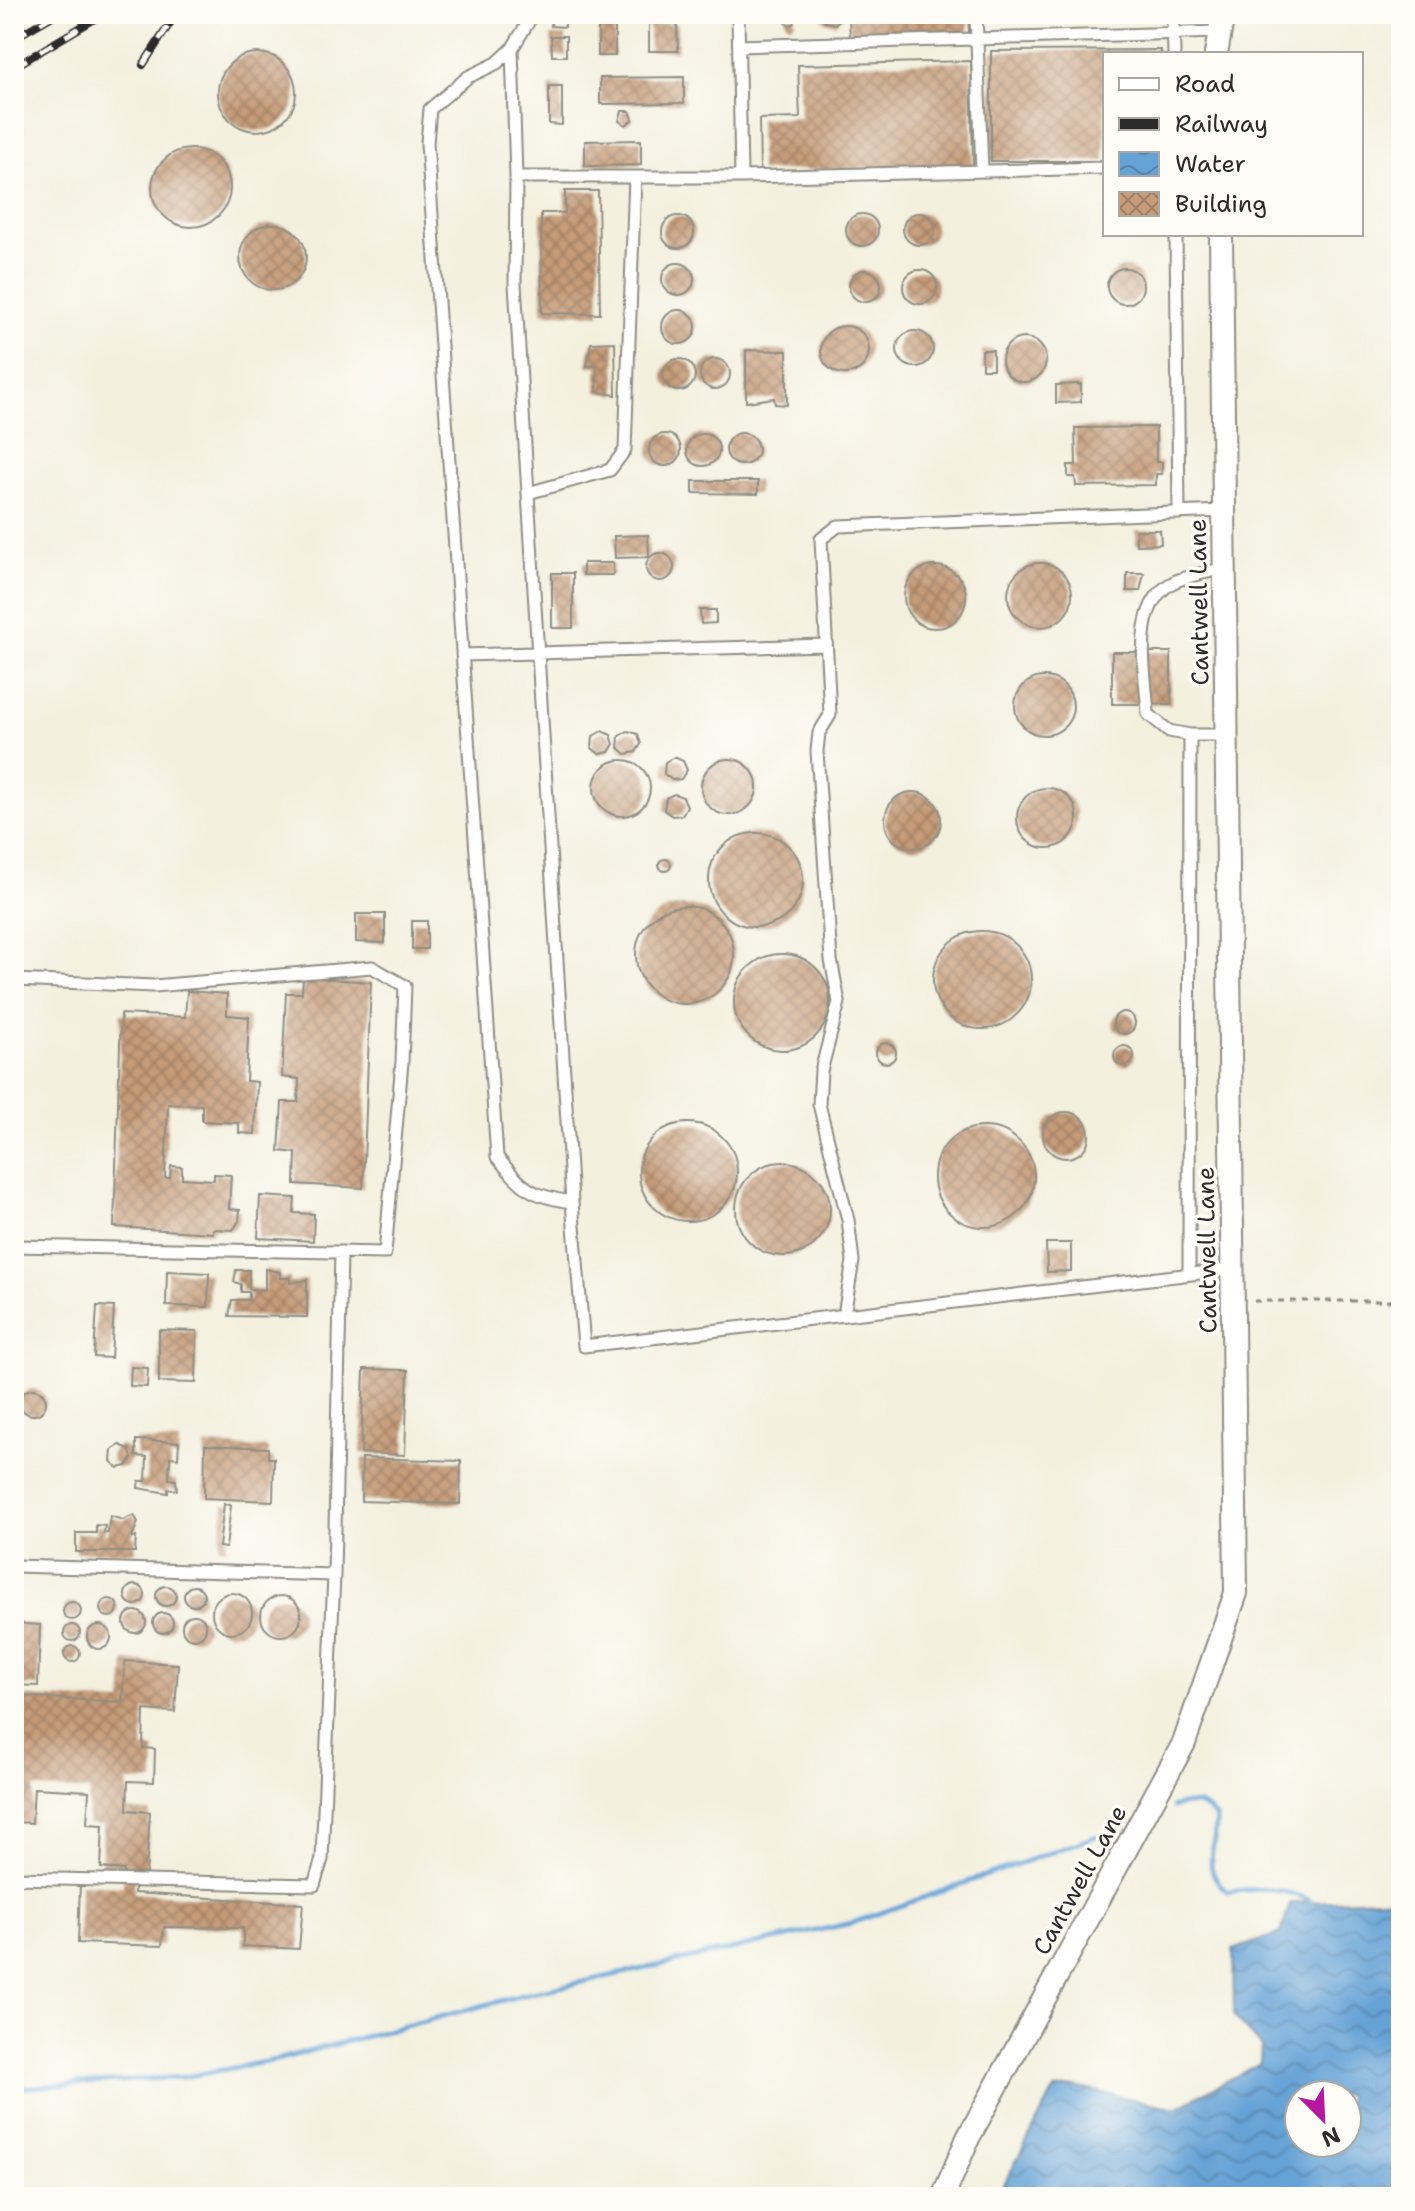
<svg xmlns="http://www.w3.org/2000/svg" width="1415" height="2211" viewBox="0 0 1415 2211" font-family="'Shantell Sans',sans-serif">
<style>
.water{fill:url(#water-waves);stroke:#486680;stroke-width:2;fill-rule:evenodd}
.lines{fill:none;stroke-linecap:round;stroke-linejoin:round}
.stream{stroke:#65a2d6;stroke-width:5}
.building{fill:url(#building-cross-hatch)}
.service-casing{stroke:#8f8e84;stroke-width:15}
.minor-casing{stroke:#8f8e84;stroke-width:26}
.path{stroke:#8f8e84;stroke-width:3;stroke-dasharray:6 6;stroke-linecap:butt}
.service{stroke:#fff;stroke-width:11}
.minor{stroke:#fff;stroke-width:22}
.rail-casing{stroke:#2b2b2b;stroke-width:8}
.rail{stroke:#fdfcf7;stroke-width:5;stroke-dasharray:15;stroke-linecap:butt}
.labels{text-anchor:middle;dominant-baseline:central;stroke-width:7;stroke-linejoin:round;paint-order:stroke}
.street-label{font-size:24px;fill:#2b2b2b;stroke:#fdfcf7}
</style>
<defs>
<pattern id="water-waves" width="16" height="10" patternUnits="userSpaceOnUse" patternTransform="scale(2)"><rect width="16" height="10" fill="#65a2d6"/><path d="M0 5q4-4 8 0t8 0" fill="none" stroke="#5384ae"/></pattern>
<pattern id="building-cross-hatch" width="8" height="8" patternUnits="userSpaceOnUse" patternTransform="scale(2)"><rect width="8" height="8" fill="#c69c79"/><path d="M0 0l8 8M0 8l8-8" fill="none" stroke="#a17f63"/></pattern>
</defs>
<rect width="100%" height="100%" fill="#fdfcf7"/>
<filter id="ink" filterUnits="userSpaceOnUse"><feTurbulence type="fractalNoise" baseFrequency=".0125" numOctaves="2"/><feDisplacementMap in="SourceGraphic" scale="16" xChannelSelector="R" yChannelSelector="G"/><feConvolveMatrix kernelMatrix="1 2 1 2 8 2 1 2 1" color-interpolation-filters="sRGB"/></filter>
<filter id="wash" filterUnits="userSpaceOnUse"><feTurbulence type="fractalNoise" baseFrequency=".006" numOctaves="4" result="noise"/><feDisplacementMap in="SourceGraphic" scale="32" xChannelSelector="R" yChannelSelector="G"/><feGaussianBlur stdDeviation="1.8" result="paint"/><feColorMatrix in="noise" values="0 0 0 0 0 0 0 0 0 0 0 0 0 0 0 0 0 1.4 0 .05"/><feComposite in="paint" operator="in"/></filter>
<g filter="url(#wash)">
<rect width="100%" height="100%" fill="#f3f0de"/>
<path class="water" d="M1401 1898V2197H997L1054 2090 1075 2087 1176 2108 1260 2063 1261 2046 1234 2016 1233 1950 1281 1933 1290 1903ZM1299 2095H1347V2143H1299Z"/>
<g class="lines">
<path class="stream" d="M1173 1807C1192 1801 1203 1802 1216 1818 1217 1850 1198 1867 1228 1892 1257 1888 1282 1887 1309 1900L1311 1906
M14 2088 184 2077 276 2060 519 1996 852 1923 1097 1836"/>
</g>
<g id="blocks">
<path class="building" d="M552 14H565V27L551 26Z
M819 14H846L835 24 825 22Z
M849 14H968L969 33 850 39Z
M1183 14H1200V19H1183Z
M785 20a5 5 0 1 1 10 0a5 5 0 1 1-10 0Z
M649 23 677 24 678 51H649Z
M598 24H615V56H598Z
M551 36H566V56H552Z
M1161 50V54H1105V161H991V51Z
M218 92a39 39 0 1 1 78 0a39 39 0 1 1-78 0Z
M971 61 973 166 760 171 759 119 800 118 798 65Z
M684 77V103L600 104V78Z
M549 86H562V125L549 124Z
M622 111H630L633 119 626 125 619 121Z
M641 140V165L585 166V141Z
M152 188a39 39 0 1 1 78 0a39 39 0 1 1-78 0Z
M565 191H598L600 314 542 313 541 213H565Z
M903 229a16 16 0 1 1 32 0a16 16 0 1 1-32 0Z
M846 230a16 16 0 1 1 32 0a16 16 0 1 1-32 0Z
M662 232a16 16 0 1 1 32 0a16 16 0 1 1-32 0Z
M240 257a33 33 0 1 1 66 0a33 33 0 1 1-66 0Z
M662 279a16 16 0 1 1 32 0a16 16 0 1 1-32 0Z
M1107 286a18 18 0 1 1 36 0a18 18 0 1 1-36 0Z
M849 286a16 16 0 1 1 32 0a16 16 0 1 1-32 0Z
M903 287a17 17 0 1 1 34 0a17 17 0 1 1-34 0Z
M662 327a17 17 0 1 1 34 0a17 17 0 1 1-34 0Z
M821 350a24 24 0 1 1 48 0a24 24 0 1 1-48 0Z
M897 349a18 18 0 1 1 36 0a18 18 0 1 1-36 0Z
M1002 360a22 22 0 1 1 44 0a22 22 0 1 1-44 0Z
M615 342 616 395 597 392V366H587L591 343Z
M746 350 787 351V405L775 404 774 398 746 402Z
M982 350H993V369H982Z
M663 375a16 16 0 1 1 32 0a16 16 0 1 1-32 0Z
M700 374a15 15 0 1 1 30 0a15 15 0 1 1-30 0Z
M1081 384V402L1056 403V385Z
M1156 427V462H1162V474H1156V485L1076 486 1075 477H1068V465H1076L1075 428Z
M726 449a16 16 0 1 1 32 0a16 16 0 1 1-32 0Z
M687 450a16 16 0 1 1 32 0a16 16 0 1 1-32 0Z
M649 450a16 16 0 1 1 32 0a16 16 0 1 1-32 0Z
M693 481H758V494L693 493Z
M1136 530H1160L1161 544 1136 545Z
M648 535 649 557 615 558 614 536Z
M646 567a14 14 0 1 1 28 0a14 14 0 1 1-28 0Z
M1008 595a32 32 0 1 1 64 0a32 32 0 1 1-64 0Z
M583 563H613V575H583Z
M904 597a31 31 0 1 1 62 0a31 31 0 1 1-62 0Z
M552 573H573V628H552Z
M1127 573H1144L1140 591H1127Z
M700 610H716V623L701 624Z
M1112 652H1171V704H1112Z
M1015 706a29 29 0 1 1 58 0a29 29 0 1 1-58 0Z
M602 731 611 735 614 744 609 752 599 754 592 748 593 736Z
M628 731 638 734 641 744 636 752 626 754 618 747 619 736Z
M674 757 683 761 687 770 681 779 672 780 664 774 665 762Z
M701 787a28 28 0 1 1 56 0a28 28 0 1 1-56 0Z
M594 788a28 28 0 1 1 56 0a28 28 0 1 1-56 0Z
M1017 818a30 30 0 1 1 60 0a30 30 0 1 1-60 0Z
M885 820a28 28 0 1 1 56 0a28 28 0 1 1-56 0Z
M674 794 683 797 687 806 682 815 672 816 664 810 666 798Z
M709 880a47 47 0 1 1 94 0a47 47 0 1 1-94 0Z
M659 865a6 6 0 1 1 12 0a6 6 0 1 1-12 0Z
M636 955a49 49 0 1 1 98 0a49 49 0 1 1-98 0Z
M356 914H385V943L356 942Z
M412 921H427V949H412Z
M933 980a49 49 0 1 1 98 0a49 49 0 1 1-98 0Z
M734 1002a48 48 0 1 1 96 0a48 48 0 1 1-96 0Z
M303 977 371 982 363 1188 295 1184 296 1153 279 1151 282 1102H298L299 1079 282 1077 286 993H302Z
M187 991 227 994V1015L249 1017 246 1081 257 1082 255 1134 239 1133V1123L202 1121V1105L168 1104 165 1178H170L171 1166 182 1167V1178L214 1180V1174L231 1175 229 1209 240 1210 239 1221 233 1230 213 1229V1233L114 1227 121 1014 185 1017Z
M1113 1023a11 11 0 1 1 22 0a11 11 0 1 1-22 0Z
M876 1053a10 10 0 1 1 20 0a10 10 0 1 1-20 0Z
M1114 1056a10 10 0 1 1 20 0a10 10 0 1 1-20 0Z
M1043 1135a23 23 0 1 1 46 0a23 23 0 1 1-46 0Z
M639 1172a49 49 0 1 1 98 0a49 49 0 1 1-98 0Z
M934 1177a50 50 0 1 1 100 0a50 50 0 1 1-100 0Z
M736 1209a47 47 0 1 1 94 0a47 47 0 1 1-94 0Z
M260 1196 295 1198 294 1213 314 1214 313 1241 258 1238Z
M1046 1243H1071V1271L1047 1272Z
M265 1269 280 1272V1278H290V1283L307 1280V1317L229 1316 232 1300H249V1292H241V1284L234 1282 236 1270H249V1289L265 1290Z
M167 1271 209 1273 208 1307 166 1306Z
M97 1306 114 1307 111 1358 94 1357Z
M159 1330 197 1331 196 1383 159 1382Z
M131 1367 148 1368 147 1387 130 1386Z
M364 1369 408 1370 405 1455 361 1453Z
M20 1402a13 13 0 1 1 26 0a13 13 0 1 1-26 0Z
M136 1440 179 1442 178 1458 170 1457 169 1479 176 1480 177 1490 168 1489V1493L138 1488 139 1481H146L147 1457 136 1456Z
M120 1445 129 1449 132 1458 127 1466 118 1468 111 1461 112 1450Z
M205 1445 268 1448V1458H274L273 1501 204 1498Z
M362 1458 461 1461 460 1504 361 1501Z
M224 1504 231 1505 226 1548 219 1547Z
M134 1515 138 1522 132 1537H136L135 1552H76V1533H96V1525L105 1526 104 1533H108L110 1516 123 1520Z
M125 1595a10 10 0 1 1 20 0a10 10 0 1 1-20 0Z
M156 1596a10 10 0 1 1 20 0a10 10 0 1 1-20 0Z
M184 1596a10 10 0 1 1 20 0a10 10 0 1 1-20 0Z
M212 1613a20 20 0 1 1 40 0a20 20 0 1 1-40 0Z
M261 1616a20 20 0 1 1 40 0a20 20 0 1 1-40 0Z
M100 1608a9 9 0 1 1 18 0a9 9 0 1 1-18 0Z
M63 1611a9 9 0 1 1 18 0a9 9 0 1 1-18 0Z
M124 1622a11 11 0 1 1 22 0a11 11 0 1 1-22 0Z
M153 1623a10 10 0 1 1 20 0a10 10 0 1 1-20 0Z
M182 1627a12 12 0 1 1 24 0a12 12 0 1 1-24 0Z
M14 1623 40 1625 38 1686 14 1685Z
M64 1633a8 8 0 1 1 16 0a8 8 0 1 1-16 0Z
M87 1637a12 12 0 1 1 24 0a12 12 0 1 1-24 0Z
M64 1654a8 8 0 1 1 16 0a8 8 0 1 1-16 0Z
M125 1661 178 1664 175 1712 144 1710 143 1748 155 1749 154 1782 128 1781 127 1810 150 1812 146 1874 135 1873 134 1893 303 1904 299 1949 243 1946V1928L164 1927 162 1946 78 1943 80 1884 123 1886 124 1870 101 1868 103 1825 87 1824 89 1791 34 1788 32 1823 14 1822V1696L122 1702Z"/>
</g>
</g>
<g filter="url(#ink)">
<use href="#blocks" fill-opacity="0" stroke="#8f8e84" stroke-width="2"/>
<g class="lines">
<g class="service-casing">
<path id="service" d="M533 14 512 49 497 63 468 77 430 109 427 143 497 1157C524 1189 530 1196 572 1202L584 1346 1234 1269
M976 14 982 171
M1173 14 1174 54
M739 46 1218 32
M512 49 516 177
M741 177 1105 168
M1176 234 1179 513
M528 493 610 470 625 450 635 177
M462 655 826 645
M1190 735 1169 731 1148 714C1146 674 1129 602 1176 581 1191 575 1209 572 1225 568
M14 980 154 986 372 967 405 986 402 1062 385 1253 14 1246
M572 1202 515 284 516 177H741L738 14
M1189 1274 1190 735H1227
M844 1315 853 1261 848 1220 819 1104 821 1071 839 1002 831 960 817 751 819 733 830 715 821 539 838 526 1224 511
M14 1566 334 1575 322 1859 314 1885 14 1878
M334 1575 341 1252"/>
</g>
<g class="minor-casing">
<path id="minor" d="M1216 54 1223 14
M943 2197 968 2138 1184 1743 1236 1593 1221 234"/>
</g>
<path class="path" d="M1254 1301H1401"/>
<use href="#service" class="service"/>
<use href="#minor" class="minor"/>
<g class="rail-casing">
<path id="rail" d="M14 38 56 14
M143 65 176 14
M14 67 103 14"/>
</g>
<use href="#rail" class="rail"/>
</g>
</g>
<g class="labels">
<g class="street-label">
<text transform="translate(1199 602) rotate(-91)">Cantwell Lane</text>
<text transform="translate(1207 1250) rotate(-91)">Cantwell Lane</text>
<text transform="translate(1080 1880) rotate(-61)">Cantwell Lane</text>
</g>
</g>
<rect width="1415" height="2211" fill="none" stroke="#fdfcf7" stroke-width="48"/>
<rect x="1103" y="52" width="260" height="184" fill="#fdfcf7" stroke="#a9a8a5" stroke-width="2"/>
<rect x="1119" y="78" width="40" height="12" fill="#ffffff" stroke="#a9a8a5" stroke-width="2"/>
<text x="1175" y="92" font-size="24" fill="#2b2b2b">Road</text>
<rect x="1119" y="118" width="40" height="12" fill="#2b2b2b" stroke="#a9a8a5" stroke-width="2"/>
<text x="1175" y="132" font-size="24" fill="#2b2b2b">Railway</text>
<rect x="1119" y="152" width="40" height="24" fill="url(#water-waves)" stroke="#a9a8a5" stroke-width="2"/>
<text x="1175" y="172" font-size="24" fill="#2b2b2b">Water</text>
<rect x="1119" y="192" width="40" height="24" fill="url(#building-cross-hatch)" stroke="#a9a8a5" stroke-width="2"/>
<text x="1175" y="212" font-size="24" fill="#2b2b2b">Building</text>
<g transform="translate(1323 2119) rotate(156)"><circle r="38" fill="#fdfcf7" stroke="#a9a8a5" stroke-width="2"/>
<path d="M0-6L14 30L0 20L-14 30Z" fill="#b5179e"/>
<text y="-12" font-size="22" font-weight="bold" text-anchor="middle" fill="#2b2b2b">N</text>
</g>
</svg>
